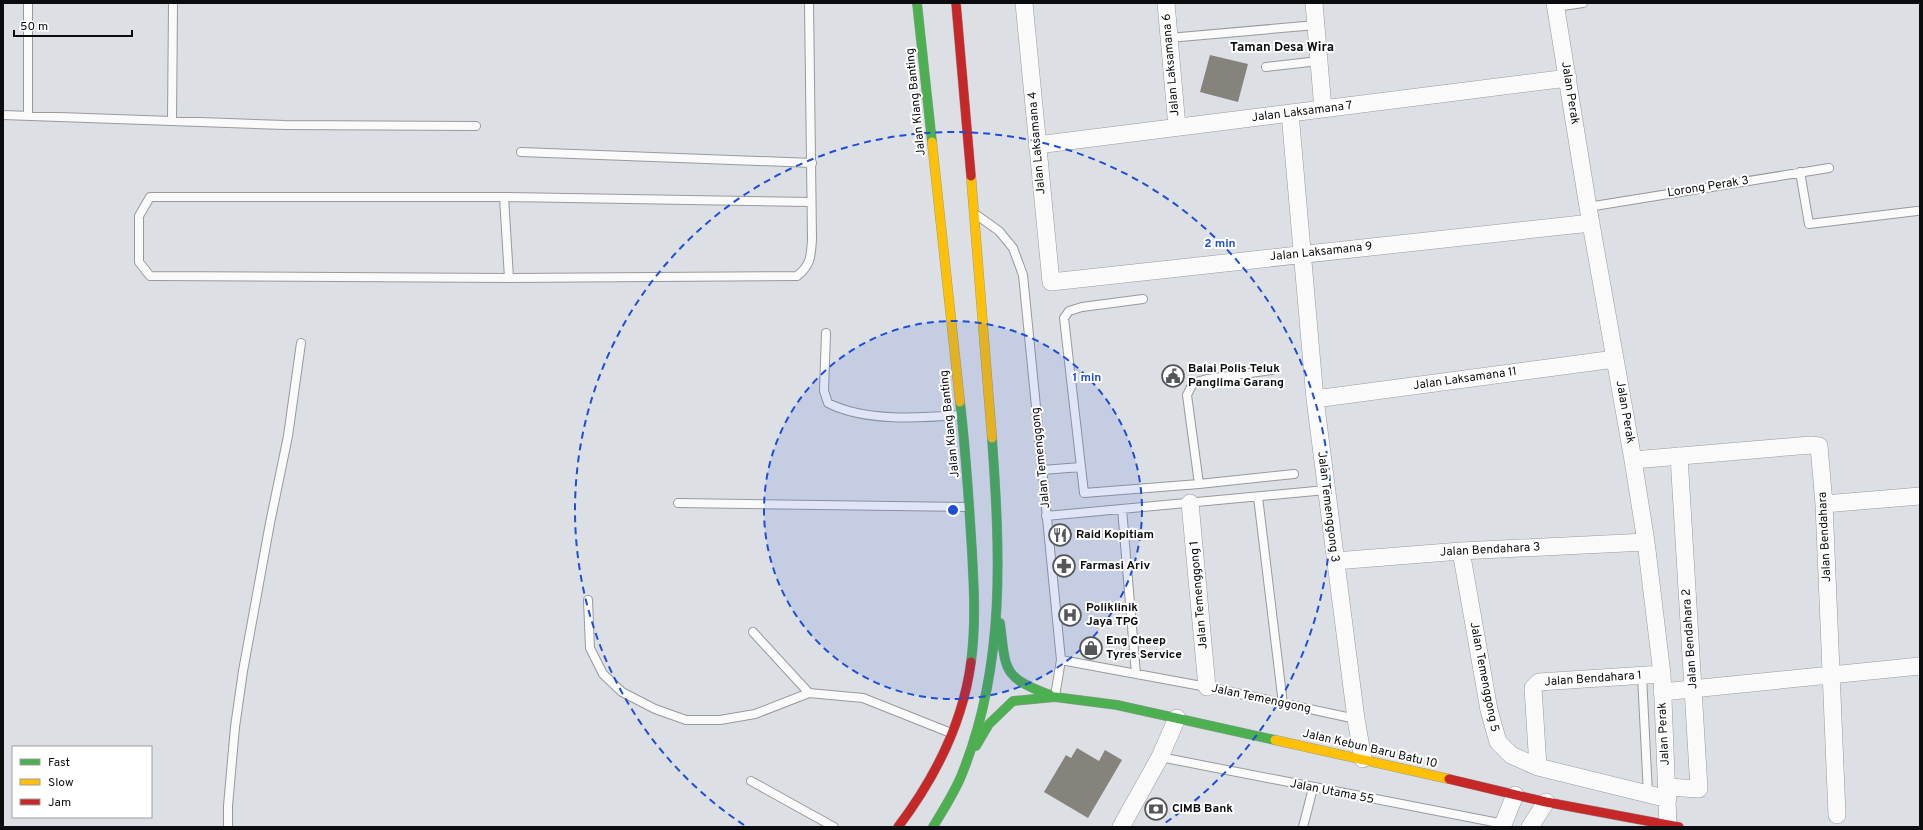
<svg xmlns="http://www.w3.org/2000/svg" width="1923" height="830" viewBox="0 0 1923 830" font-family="Overpass,sans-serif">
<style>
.building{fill:#86837d}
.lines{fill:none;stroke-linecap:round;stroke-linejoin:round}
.lane-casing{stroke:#979a9d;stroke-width:10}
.street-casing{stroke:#979a9d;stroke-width:18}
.fast-casing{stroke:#979a9d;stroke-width:10}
.slow-casing{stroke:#979a9d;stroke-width:10}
.jam-casing{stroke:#979a9d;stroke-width:10}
.lane{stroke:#fafafb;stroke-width:8}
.street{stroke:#fafafb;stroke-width:17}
.fast{stroke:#4caf50;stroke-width:9}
.slow{stroke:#ffc107;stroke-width:9}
.jam{stroke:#c62828;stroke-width:9}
.ring{fill:none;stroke:#1d4ed8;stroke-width:2;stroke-dasharray:7 5}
.labels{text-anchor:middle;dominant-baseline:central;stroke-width:4;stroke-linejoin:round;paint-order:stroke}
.street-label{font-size:12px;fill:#0a0c0f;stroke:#fff}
.poi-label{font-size:12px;font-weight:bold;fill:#0a0c0f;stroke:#fff;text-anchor:start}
.neighbourhood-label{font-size:13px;font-weight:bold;fill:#0a0c0f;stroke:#fff}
.centre{fill:#1d4ed8;stroke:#fff;stroke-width:2}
.ring-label{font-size:12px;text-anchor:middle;font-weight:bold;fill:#1d4ed8;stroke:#fff;stroke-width:4;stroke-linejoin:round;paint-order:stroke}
</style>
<rect width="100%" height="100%" fill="#dce0e4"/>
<path class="building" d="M1210 55 1248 64 1238 102 1200 92Z
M1077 748 1099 761 1105 750 1122 760 1088 818 1044 792 1066 755 1071 758Z"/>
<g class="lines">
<g class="lane-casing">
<path id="lane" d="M809 3 812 239C811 256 811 265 797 276L509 278 150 276 139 262V216L150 197H504L811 202
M1556 7 1583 3
M1169 38 1316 25
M1266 67 1319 61
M3 115 285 125 476 126
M28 115V3
M172 121 173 3
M521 152 812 163
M1800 172 1809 224 1917 211
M504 197 509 278
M1588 207 1829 168
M978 216 999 231 1013 248 1023 275 1061 660 1055 696
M826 333 824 391 828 403C865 422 920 418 961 415
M1081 467 1064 318 1069 311 1082 307 1143 299
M1042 470 1081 467 1084 493 1199 484 1294 474
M1199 484 1187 395 1193 383 1207 379 1272 370
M1258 497 1283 704
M678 503 969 507
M1122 509 1136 674
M1046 516 1326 490
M588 600 590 648 603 674 622 692 655 709 686 720H720L755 714 809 693
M753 632 809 693 863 698 951 733
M1061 660 1207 687 1356 719
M1642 676 1648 794
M1160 757 1504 824
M751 781 834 827
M228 827V806L235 727 243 671 270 523 288 436 301 343
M1303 827 1313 788"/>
</g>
<g class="street-casing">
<path id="street" d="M1024 3 1051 282 1591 223
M1166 3 1177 127
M1314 3 1323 109
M1555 3 1588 207 1633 460 1646 542 1662 674 1668 825
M1290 113 1315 399 1356 719 1363 759
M1037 145 1568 78
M1315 399 1615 359
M1633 460 1811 445 1819 446 1824 504 1837 815
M1190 503 1207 687
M1824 504 1920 496
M1461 551 1489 710 1498 742 1511 755 1538 767 1668 799
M1335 561 1461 551 1646 542
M1662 692 1920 666
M1538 767 1533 688 1539 682 1662 674
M1667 787 1699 789 1679 456
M1121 827 1160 757 1177 718
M1502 827 1515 795
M1530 827 1546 802"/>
</g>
<g class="fast-casing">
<path id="fast" d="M917 3 932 142
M960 402C966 452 969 502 972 552 974 588 976 625 971 662
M1000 623C1006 671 1002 677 1050 695
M976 746 989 724 1013 701 1055 697 1117 705 1275 740
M933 827C943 810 955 792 962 774 1006 665 1000 553 992 438"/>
</g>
<g class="slow-casing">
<path id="slow" d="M932 142 960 402
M971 176 992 438
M1275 740 1449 779"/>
</g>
<g class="jam-casing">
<path id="jam" d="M956 3 971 176
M1449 779 1546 802 1679 827
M898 827C935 778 963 723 971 662"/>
</g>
<use href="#lane" class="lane"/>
<use href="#street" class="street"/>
<use href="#fast" class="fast"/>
<use href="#slow" class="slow"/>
<use href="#jam" class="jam"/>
</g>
<circle cx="953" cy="510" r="189" fill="#1d4ed8" fill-opacity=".12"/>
<g class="ring">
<circle cx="953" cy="510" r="189"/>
<path d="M744 825A378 378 0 1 1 1162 825"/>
</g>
<defs>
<g id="civic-ring" transform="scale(1.15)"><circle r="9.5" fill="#fff" stroke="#54565a" stroke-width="1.5"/><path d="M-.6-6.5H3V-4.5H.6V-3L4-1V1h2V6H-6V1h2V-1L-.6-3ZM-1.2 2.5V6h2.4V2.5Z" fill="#54565a"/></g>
<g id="restaurant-ring" transform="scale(1.15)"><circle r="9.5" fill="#fff" stroke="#54565a" stroke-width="1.5"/><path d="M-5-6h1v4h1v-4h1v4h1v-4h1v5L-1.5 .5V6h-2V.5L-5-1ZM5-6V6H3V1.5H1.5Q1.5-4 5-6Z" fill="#54565a"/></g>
<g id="pharmacy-ring" transform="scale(1.15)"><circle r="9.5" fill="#fff" stroke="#54565a" stroke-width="1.5"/><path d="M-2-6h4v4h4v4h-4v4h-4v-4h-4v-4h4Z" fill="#54565a"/></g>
<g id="hospital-ring" transform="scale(1.15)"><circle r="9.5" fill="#fff" stroke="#54565a" stroke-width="1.5"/><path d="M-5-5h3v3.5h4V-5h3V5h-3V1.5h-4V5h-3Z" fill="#54565a"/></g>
<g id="shop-ring" transform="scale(1.15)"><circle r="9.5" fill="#fff" stroke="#54565a" stroke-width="1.5"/><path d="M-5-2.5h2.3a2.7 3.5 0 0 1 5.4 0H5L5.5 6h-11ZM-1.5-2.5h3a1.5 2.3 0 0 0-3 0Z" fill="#54565a"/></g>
<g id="bank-ring" transform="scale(1.15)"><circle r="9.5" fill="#fff" stroke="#54565a" stroke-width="1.5"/><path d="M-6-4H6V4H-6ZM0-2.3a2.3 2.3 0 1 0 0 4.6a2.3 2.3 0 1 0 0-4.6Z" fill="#54565a"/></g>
</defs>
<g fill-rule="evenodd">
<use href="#civic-ring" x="1173" y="376"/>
<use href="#restaurant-ring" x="1060" y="535"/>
<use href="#pharmacy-ring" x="1064" y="566"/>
<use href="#hospital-ring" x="1070" y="615"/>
<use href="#shop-ring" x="1091" y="648"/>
<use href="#bank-ring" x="1156" y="809"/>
</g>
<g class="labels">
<g class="street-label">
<text transform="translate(1171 65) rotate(-95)">Jalan Laksamana 6</text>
<text transform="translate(1570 93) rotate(81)">Jalan Perak</text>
<text transform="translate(916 102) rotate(-96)">Jalan Klang Banting</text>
<text transform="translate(1302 112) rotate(-7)">Jalan Laksamana 7</text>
<text transform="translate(1037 143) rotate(-95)">Jalan Laksamana 4</text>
<text transform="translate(1708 187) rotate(-9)">Lorong Perak 3</text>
<text transform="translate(1321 252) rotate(-6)">Jalan Laksamana 9</text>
<text transform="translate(1465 379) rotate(-8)">Jalan Laksamana 11</text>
<text transform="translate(1625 412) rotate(80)">Jalan Perak</text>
<text transform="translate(950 424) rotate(-96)">Jalan Klang Banting</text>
<text transform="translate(1041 458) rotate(-96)">Jalan Temenggong</text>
<text transform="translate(1328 507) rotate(83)">Jalan Temenggong 3</text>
<text transform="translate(1825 537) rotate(-93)">Jalan Bendahara</text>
<text transform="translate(1490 550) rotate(-3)">Jalan Bendahara 3</text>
<text transform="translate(1199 595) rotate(-95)">Jalan Temenggong 1</text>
<text transform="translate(1690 639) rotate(-94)">Jalan Bendahara 2</text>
<text transform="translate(1484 677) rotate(79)">Jalan Temenggong 5</text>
<text transform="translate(1593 679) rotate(-4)">Jalan Bendahara 1</text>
<text transform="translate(1261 699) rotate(12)">Jalan Temenggong</text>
<text transform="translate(1664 734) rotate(-93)">Jalan Perak</text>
<text transform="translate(1370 749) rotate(13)">Jalan Kebun Baru Batu 10</text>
<text transform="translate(1332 792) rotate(11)">Jalan Utama 55</text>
</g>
<g class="poi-label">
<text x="1188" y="369">Balai Polis Teluk<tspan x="1188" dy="14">Panglima Garang</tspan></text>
<text x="1076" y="535">Raid Kopitiam</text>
<text x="1080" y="566">Farmasi Ariv</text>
<text x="1086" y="608">Poliklinik<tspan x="1086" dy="14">Jaya TPG</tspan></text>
<text x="1106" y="641">Eng Cheep<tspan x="1106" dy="14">Tyres Service</tspan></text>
<text x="1172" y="809">CIMB Bank</text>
</g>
<g class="neighbourhood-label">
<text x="1282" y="48">Taman Desa Wira</text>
</g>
</g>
<circle cx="953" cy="510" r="6" class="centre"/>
<g class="ring-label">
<text x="1220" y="247">2 min</text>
<text x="1087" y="381">1 min</text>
</g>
<rect width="1923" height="830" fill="none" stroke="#0a0c0f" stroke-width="8"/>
<rect x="12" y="746" width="140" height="72" fill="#ffffff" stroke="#9d9e9f"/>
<rect x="20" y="759" width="20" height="6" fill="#4caf50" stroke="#9d9e9f"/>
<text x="48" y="766" font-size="12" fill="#0a0c0f">Fast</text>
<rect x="20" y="779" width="20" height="6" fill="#ffc107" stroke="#9d9e9f"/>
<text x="48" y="786" font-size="12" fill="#0a0c0f">Slow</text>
<rect x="20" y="799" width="20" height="6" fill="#c62828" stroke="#9d9e9f"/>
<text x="48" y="806" font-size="12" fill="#0a0c0f">Jam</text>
<path d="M14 30v6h118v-6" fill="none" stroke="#0a0c0f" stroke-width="2"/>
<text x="20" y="30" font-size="12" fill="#0a0c0f" stroke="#ffffff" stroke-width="3" paint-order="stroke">50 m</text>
</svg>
